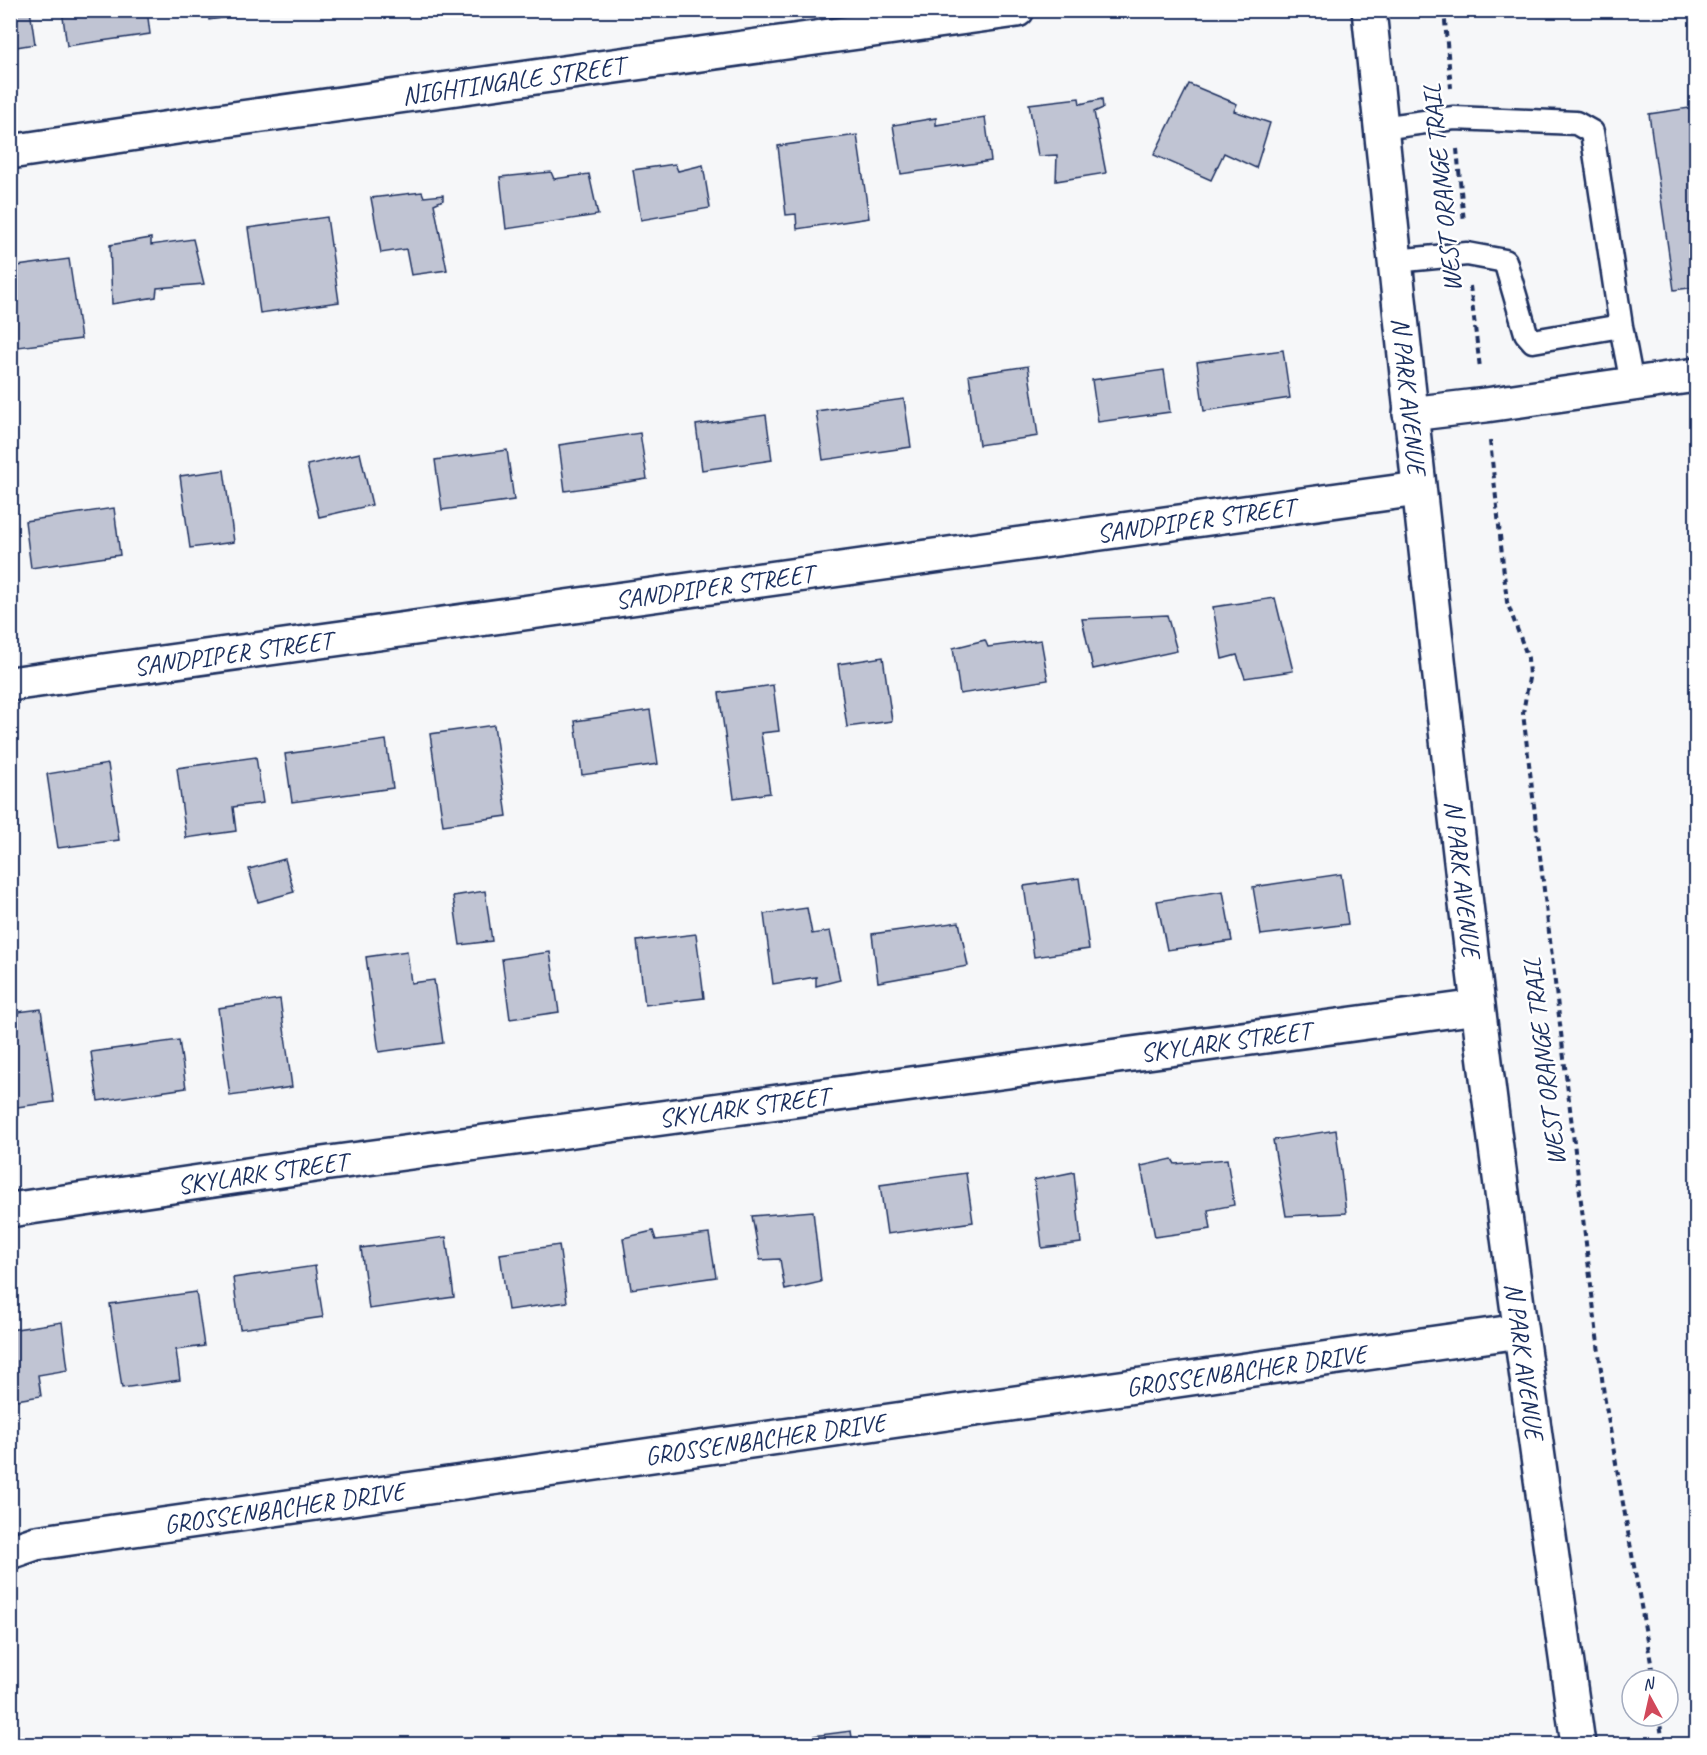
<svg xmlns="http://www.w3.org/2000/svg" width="1707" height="1755" viewBox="0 0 1707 1755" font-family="Caveat,sans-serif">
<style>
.building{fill:#c0c4d3;stroke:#1b2f5e;stroke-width:1.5}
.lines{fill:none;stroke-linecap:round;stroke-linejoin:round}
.lane-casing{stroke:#1b2f5e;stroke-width:27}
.street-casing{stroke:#1b2f5e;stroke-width:38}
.secondary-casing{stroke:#1b2f5e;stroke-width:38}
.path{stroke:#1b2f5e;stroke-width:4;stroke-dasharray:6 4.5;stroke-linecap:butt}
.lane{stroke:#fff;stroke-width:22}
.street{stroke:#fff;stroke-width:33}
.secondary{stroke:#fff;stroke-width:33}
.labels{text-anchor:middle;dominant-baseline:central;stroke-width:5;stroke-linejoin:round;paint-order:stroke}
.street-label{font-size:26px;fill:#1b2f5e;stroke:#fff}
</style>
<rect width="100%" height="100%" fill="#f6f7f9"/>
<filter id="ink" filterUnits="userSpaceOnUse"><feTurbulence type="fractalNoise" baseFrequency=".0167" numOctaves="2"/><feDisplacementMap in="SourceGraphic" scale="12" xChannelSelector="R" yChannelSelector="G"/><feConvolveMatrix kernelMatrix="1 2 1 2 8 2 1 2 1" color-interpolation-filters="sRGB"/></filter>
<g filter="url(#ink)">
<path class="building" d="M10 10H30L35 44 10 48Z
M62 10H147L150 34 67 46Z
M208 10H279L209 20Z
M1189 84 1237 104 1234 111 1270 123 1256 168 1224 153 1211 180 1154 155Z
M1079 98 1080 104 1102 99 1103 108 1094 112 1106 173 1056 181 1057 155 1038 156 1029 104Z
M1696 107V287L1674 290 1649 114Z
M985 117 991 161 901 174 893 125 936 118V125Z
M857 135 869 218 797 229 796 214 786 215 778 146Z
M675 164 678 171 703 165 710 208 641 220 633 170Z
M551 172 554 179 589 174 598 215 506 229 500 177Z
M422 192 424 197 443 195V200L434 204 447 270 411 275 406 249 381 253 371 198Z
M327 217 339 302 260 313 248 228Z
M151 238V245L193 239 204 284 157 288 156 297 112 304 110 245Z
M69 259 81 339 10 348V267Z
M1283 350 1290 398 1204 411 1197 362Z
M1028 366 1038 436 979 445 969 375Z
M1164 370 1170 412 1098 422 1092 380Z
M904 399 911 447 823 460 816 411Z
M766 415 772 460 702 470 696 425Z
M640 433 647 479 565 491 559 445Z
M507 450 514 500 442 510 435 460Z
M360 453 372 505 319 517 307 465Z
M224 470 234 542 190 548 180 476Z
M114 508 120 555 31 568 25 521Z
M1275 598 1293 671 1245 678 1237 655 1222 659 1213 607Z
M1167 615 1177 651 1093 669 1082 619Z
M985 640 988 647 1041 640 1048 680 960 694 953 648Z
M883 657 892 721 847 727 838 664Z
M773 685 779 731 761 733 770 793 734 798 719 693Z
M650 710 658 764 582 775 575 721Z
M494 725 507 816 443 825 430 734Z
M386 740 393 788 292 802 285 754Z
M256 757 263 803 233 807 236 831 186 838 177 768Z
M108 764 119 840 58 848 47 774Z
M285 859 294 892 258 902 249 869Z
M1341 874 1348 924 1261 935 1253 887Z
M1079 878 1089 949 1034 957 1024 886Z
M485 891 492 941 460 945 453 896Z
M1223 891 1232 941 1167 950 1157 901Z
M807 908 812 934 830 931 840 980 816 986V977L773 984 764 914Z
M959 922 968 966 878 982 872 934Z
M696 934 704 998 645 1005 637 941Z
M407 951 411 983 434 980 443 1043 379 1052 366 957Z
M550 952 559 1012 510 1019 502 959Z
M280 999 292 1087 230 1096 218 1008Z
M41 1009 54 1102 10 1108V1013Z
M179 1040 186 1088 98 1101 91 1052Z
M1336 1130 1346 1213 1286 1216 1273 1140Z
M1172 1159 1175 1164 1227 1159 1234 1205 1208 1210 1211 1229 1155 1237 1141 1166Z
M1074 1172 1081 1243 1042 1248 1034 1180Z
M966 1173 973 1222 887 1234 880 1185Z
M813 1211 821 1282 785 1290 780 1259 760 1260 752 1216Z
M653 1231 656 1240 709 1234 716 1277 631 1289 623 1238Z
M446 1237 454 1297 369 1309 361 1248Z
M559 1245 567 1302 508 1310 500 1254Z
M315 1266 323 1317 240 1329 233 1278Z
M196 1292 204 1346 176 1350 180 1380 122 1388 110 1304Z
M62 1322 68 1370 38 1375 41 1396 10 1401V1330Z
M851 1731 853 1744H774V1741Z"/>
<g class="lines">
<g class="lane-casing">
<path id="lane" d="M1381 128 1454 118 1576 123 1592 132 1621 326 1632 384
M1395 261 1467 254 1505 261 1526 333 1533 341 1621 326"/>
</g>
<g class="street-casing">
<g id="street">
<path id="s1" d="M10 152 197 124 1017 10"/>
<path id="s2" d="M10 684 1418 489"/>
<path id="s3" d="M10 1210 315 1165 1478 1007"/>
<path id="s4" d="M10 1552 36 1543 1520 1331"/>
</g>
</g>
<g class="secondary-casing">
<g id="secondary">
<path id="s5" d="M1369 10C1403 342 1438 674 1478 1005 1508 1252 1544 1498 1578 1744"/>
<path d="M1410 414 1486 405 1696 375"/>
</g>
</g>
<path class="path" d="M1444 10 1451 88
M1457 149 1464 222
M1470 286 1480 368
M1490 441 1507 602 1528 658 1529 678 1523 713 1604 1395 1654 1680
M1659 1716 1663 1744"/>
<use href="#lane" class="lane"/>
<use href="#street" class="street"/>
<use href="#secondary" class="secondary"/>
</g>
</g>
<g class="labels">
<g class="street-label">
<text stroke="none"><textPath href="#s1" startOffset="508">NIGHTINGALE STREET</textPath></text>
<text transform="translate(1442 188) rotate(-96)">WEST ORANGE TRAIL</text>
<text stroke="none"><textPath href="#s5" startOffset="388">N PARK AVENUE</textPath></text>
<text stroke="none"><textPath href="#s2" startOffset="1197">SANDPIPER STREET</textPath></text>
<text stroke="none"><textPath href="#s2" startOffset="711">SANDPIPER STREET</textPath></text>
<text stroke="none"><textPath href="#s2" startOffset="225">SANDPIPER STREET</textPath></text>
<text stroke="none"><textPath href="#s5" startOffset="874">N PARK AVENUE</textPath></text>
<text stroke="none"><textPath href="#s3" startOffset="1227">SKYLARK STREET</textPath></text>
<text transform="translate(1544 1062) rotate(-97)">WEST ORANGE TRAIL</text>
<text stroke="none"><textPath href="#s3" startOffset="741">SKYLARK STREET</textPath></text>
<text stroke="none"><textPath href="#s3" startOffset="255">SKYLARK STREET</textPath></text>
<text stroke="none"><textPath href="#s5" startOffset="1360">N PARK AVENUE</textPath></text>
<text stroke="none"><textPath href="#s4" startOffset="1250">GROSSENBACHER DRIVE</textPath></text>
<text stroke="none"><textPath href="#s4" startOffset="764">GROSSENBACHER DRIVE</textPath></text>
<text stroke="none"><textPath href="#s4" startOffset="278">GROSSENBACHER DRIVE</textPath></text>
</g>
</g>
<rect width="1707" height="1755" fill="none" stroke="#fff" stroke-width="36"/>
<rect x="18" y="18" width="1671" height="1719" fill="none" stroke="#1b2f5e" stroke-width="2" filter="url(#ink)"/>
<g transform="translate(1650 1698) rotate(352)"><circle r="28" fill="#ffffff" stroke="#a4acbf" stroke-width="1.5"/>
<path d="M0-4.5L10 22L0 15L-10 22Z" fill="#d1495b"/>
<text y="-9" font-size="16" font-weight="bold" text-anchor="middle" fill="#1b2f5e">N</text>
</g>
</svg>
